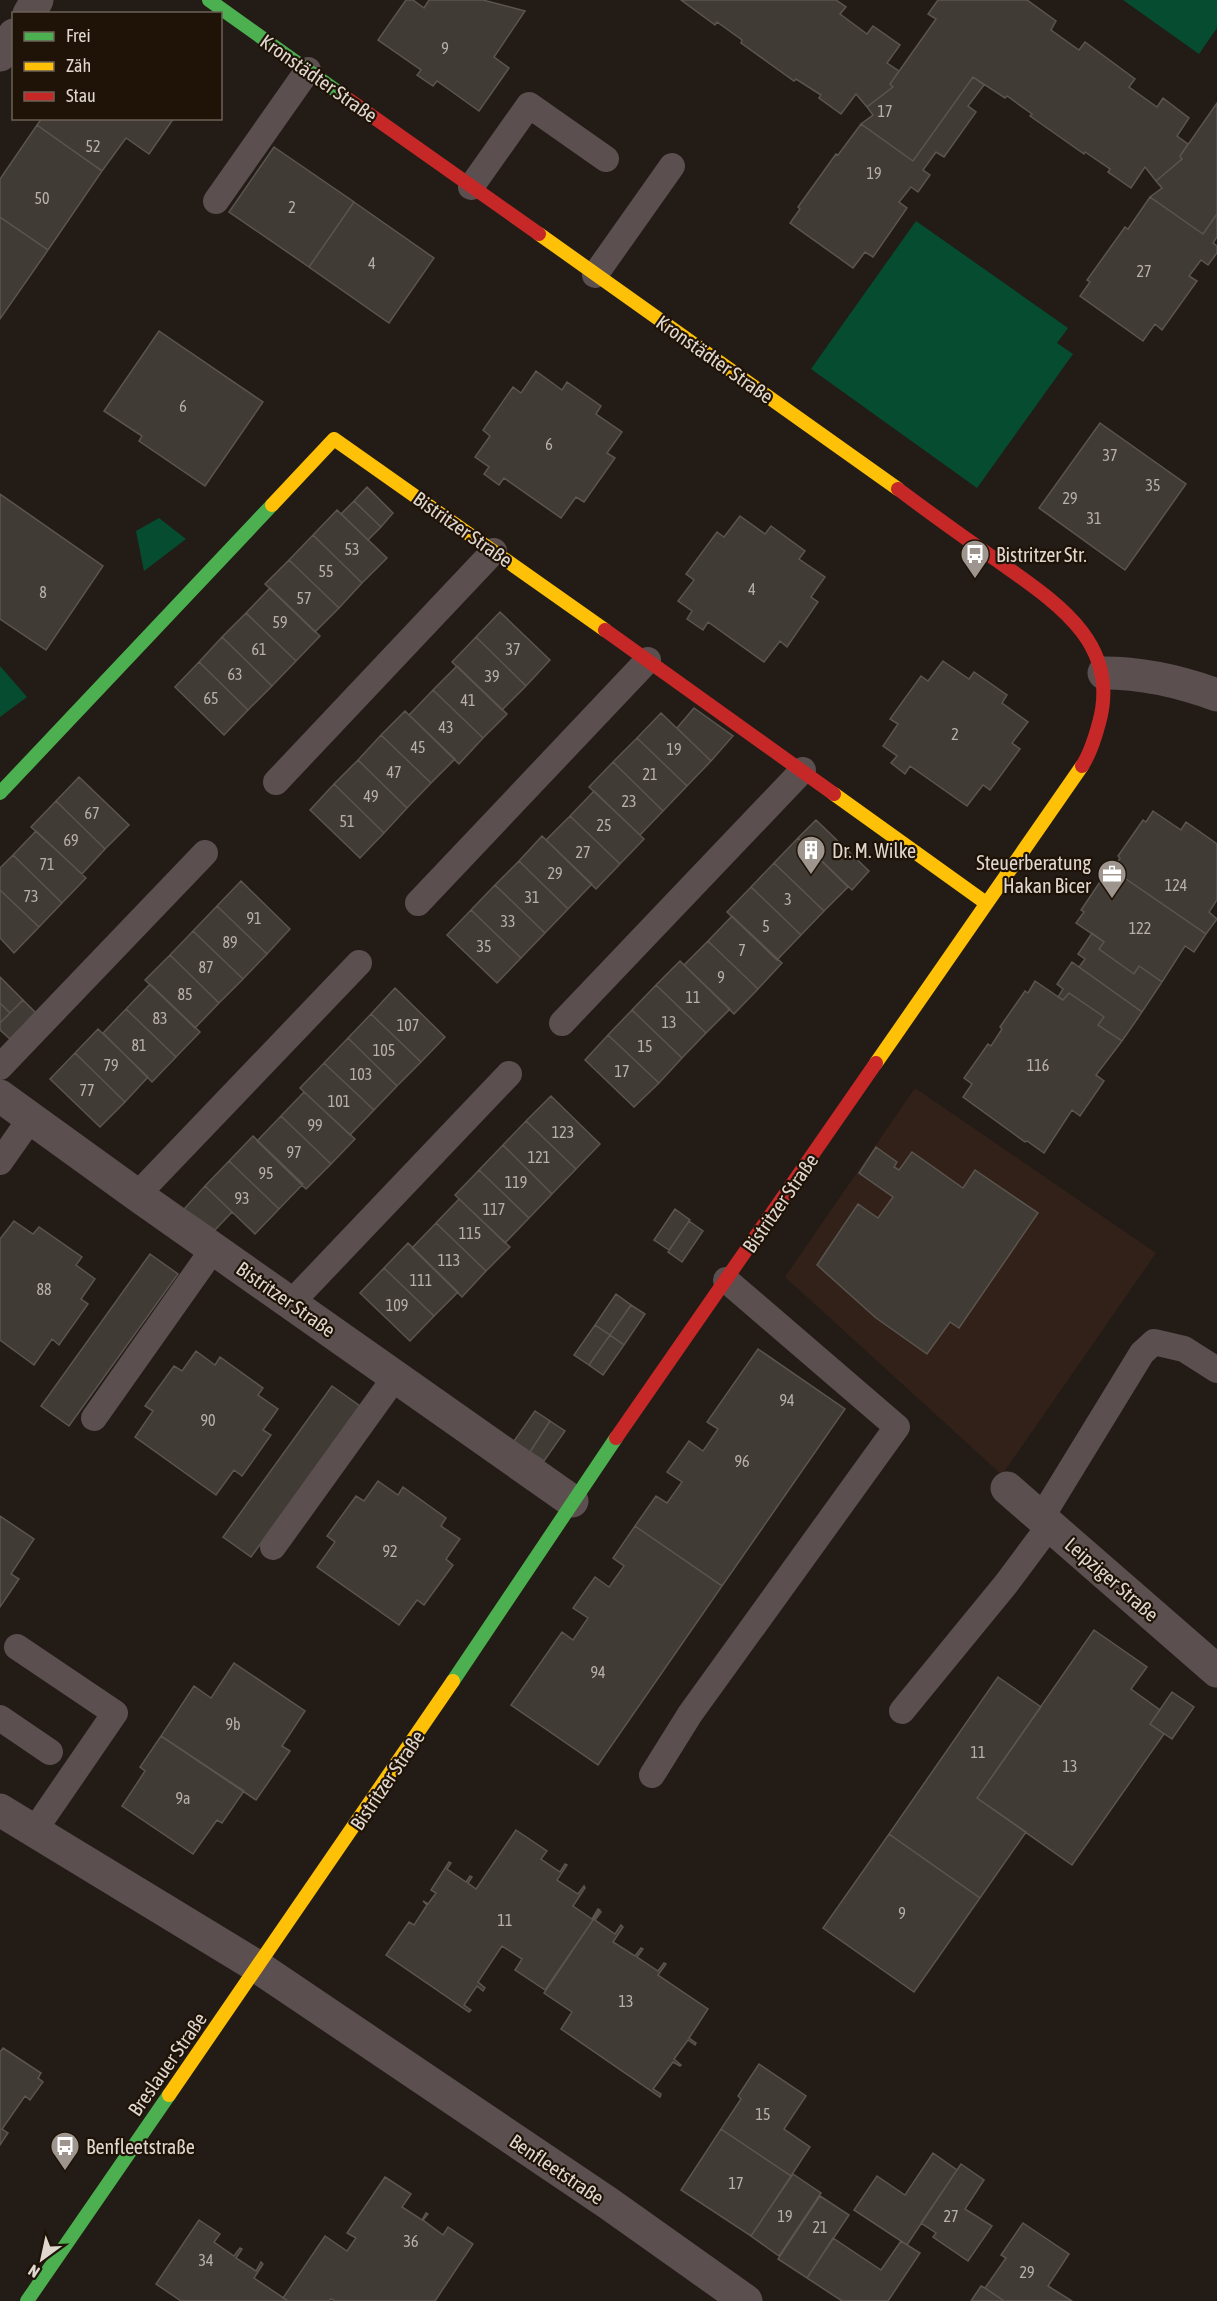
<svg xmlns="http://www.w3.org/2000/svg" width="1217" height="2301" viewBox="0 0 1217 2301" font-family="'Asap Condensed',sans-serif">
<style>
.education{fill:#312119}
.green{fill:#054c30}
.building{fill:#403b35;stroke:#5b544f;stroke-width:1.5}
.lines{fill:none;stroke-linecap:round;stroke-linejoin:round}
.lane{stroke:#5c4f50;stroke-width:26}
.street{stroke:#5c4f50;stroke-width:33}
.fast{stroke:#4caf50;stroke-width:14}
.slow{stroke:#ffc107;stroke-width:14}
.jam{stroke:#c62828;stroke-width:14}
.labels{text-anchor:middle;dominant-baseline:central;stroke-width:4.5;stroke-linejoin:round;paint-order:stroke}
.number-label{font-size:16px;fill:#b8b0a8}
.street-label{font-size:20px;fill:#e0d7cf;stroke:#1f1307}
.poi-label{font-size:20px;fill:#e0d7cf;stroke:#1f1307;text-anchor:start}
</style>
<rect width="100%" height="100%" fill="#231c16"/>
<path class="education" d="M915 1088 1156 1253 1002 1475 785 1277Z"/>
<path class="green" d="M1123 0H1217V28L1199 54Z
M916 221 1068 328 1057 343 1073 354 977 488 811 369Z
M159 518 186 539 144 571 136 531Z
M0 666 27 697 0 717Z"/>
<path class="building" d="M406 0H413L424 8 429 0H483L525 11 494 57 509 68 479 111 437 81 433 86 417 75 421 70 378 40Z
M681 0H836L846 7 840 14 867 34 873 26 900 45 887 63 899 71 890 84 893 87 867 107 856 94 841 114 819 98 821 95 796 79 794 81 741 43 742 40 717 22 715 25Z
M938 0H1027L1056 21 1051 30 1079 50 1085 42 1135 79 1129 87 1157 107 1163 98 1189 118 1177 136 1188 144 1180 156 1182 159 1156 181 1145 167 1131 188 1108 172 1110 169 1085 152 1084 154 1030 116 1032 114 1007 96 1005 98 973 77 913 161 861 124 873 115 867 107 893 87 890 84 936 19 928 14Z
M973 77 984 85 968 106 976 112 944 157 936 152 923 170 930 175 918 192 911 187 899 202 907 208 873 257 865 252 853 268 790 223 800 209 798 207 836 154 838 155 861 124 913 161Z
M1217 103V214L1203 234 1150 197 1162 188 1156 181 1182 159 1180 156Z
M42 118H174L149 154 126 138 102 171 37 125Z
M37 125 102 171 48 250 0 217V179Z
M274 147 354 202 309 267 229 212Z
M1150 197 1203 234 1217 214V237L1213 243 1217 246V253L1208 265 1201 260 1189 276 1197 281 1162 330 1155 324 1143 341 1080 296 1090 282 1087 280 1125 227 1128 229Z
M354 202 434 258 389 323 309 267Z
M0 217 48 250 0 319Z
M159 331 263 402 205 486 139 441 142 436 104 411Z
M536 371 562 390 567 382 601 406 596 414 622 432 607 453 615 458 584 502 576 497 561 518 504 478 499 485 484 474 489 467 475 457 490 436 483 430 513 387 521 393Z
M1100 423 1186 484 1125 570 1039 508Z
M367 487 393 513 381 527 354 501Z
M0 494 103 566 46 650 0 619Z
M354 501 381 527 368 540 341 514Z
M337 510 387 558 362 583 313 535Z
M740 516 765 534 771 526 805 551 799 559 825 577 811 597 818 602 787 647 780 641 764 662 708 622 703 630 687 619 692 611 678 601 694 580 686 574 717 532 724 537Z
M313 535 362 583 339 608 289 560Z
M289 560 339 608 315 632 265 584Z
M270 588 320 636 296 661 246 613Z
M500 612 550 660 526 686 476 637Z
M246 613 296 661 272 686 222 637Z
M222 637 272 686 248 710 199 662Z
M476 637 526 686 502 710 452 662Z
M943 661 969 679 974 672 1007 695 1002 703 1028 722 1012 743 1020 749 990 790 983 785 967 806 910 766 905 774 891 763 897 756 883 746 898 724 890 719 921 676 928 681Z
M199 662 248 710 224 735 175 687Z
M457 666 507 714 483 738 433 690Z
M433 690 483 738 459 764 409 715Z
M694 708 733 736 711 761 677 728Z
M405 711 455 759 431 783 381 735Z
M661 713 711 761 687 786 637 738Z
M381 735 431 783 407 808 358 760Z
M637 738 687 786 663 811 613 762Z
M358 760 407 808 384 833 334 784Z
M613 762 663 811 640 835 589 787Z
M79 777 129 825 105 849 56 801Z
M334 784 384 833 360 858 310 810Z
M594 791 644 839 620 864 570 816Z
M56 801 105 849 82 874 31 827Z
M1153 811 1181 830 1186 822 1217 844V900L1209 912 1217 919 1206 934 1113 870 1120 858 1118 856 1143 820 1146 822Z
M570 816 620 864 596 889 546 840Z
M816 820 869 871 852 890 798 838Z
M36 831 86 878 62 903 13 855Z
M542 836 592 884 568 909 519 861Z
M798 838 848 887 824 911 774 863Z
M13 855 62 903 39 927 0 890V868Z
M519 861 568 909 545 933 495 885Z
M774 863 824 911 801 935 751 887Z
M1113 870 1206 934 1194 952 1185 946 1162 982 1139 966 1134 974 1099 949 1104 942 1076 923 1084 912 1081 910 1106 873 1109 875Z
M241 881 290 929 267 954 217 906Z
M495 885 545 933 521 958 471 910Z
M751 887 801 935 777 960 727 912Z
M0 890 39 927 14 953 0 938Z
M217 906 267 954 243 979 193 931Z
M471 910 521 958 497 983 447 935Z
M732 916 782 963 758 989 708 941Z
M193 931 243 979 219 1003 170 955Z
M1092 933 1104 942 1099 949 1134 974 1139 966 1162 982 1142 1012 1079 967 1085 959 1078 954Z
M708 941 758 989 734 1014 684 965Z
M170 955 219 1003 195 1028 145 980Z
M680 961 730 1009 706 1033 656 985Z
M1072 962 1142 1012 1122 1041 1098 1025 1104 1017 1069 993 1063 1000 1058 997 1063 989 1057 984Z
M0 977 23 1000 10 1013 0 1003Z
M1035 981 1063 1000 1069 993 1104 1017 1098 1025 1122 1041 1096 1075 1104 1081 1080 1116 1072 1110 1044 1153 1027 1141 1025 1142 963 1097 972 1084 964 1078 988 1044 991 1046 1002 1029 1000 1027 1025 991 1028 993Z
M150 984 200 1032 176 1057 126 1009Z
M656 985 706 1033 682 1058 632 1010Z
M395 988 445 1037 421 1062 371 1014Z
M23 1000 36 1013 10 1039 0 1030V1023Z
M0 1003 10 1013 0 1023Z
M126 1009 176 1057 152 1082 103 1033Z
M632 1010 682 1058 659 1083 608 1035Z
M371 1014 421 1062 397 1086 348 1038Z
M98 1029 148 1077 125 1102 75 1053Z
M608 1035 659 1083 634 1107 585 1060Z
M348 1038 397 1086 374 1110 324 1063Z
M75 1053 125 1102 100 1127 50 1079Z
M324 1063 374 1110 350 1135 300 1088Z
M304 1092 355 1139 331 1164 281 1116Z
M551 1096 600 1144 576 1169 526 1121Z
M281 1116 331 1164 306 1189 257 1141Z
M526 1121 576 1169 552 1194 503 1145Z
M253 1136 303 1184 279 1209 229 1161Z
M503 1145 552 1194 529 1218 479 1170Z
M876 1147 897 1162 894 1167 899 1170 912 1152 963 1188 975 1170 1038 1213 959 1328 950 1322 927 1354 876 1318 817 1265 858 1204 878 1218 893 1197 859 1173Z
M229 1161 279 1209 255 1234 205 1186Z
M479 1170 529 1218 505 1243 455 1195Z
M205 1186 232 1212 215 1230 184 1209Z
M459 1199 510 1247 486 1271 436 1223Z
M675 1209 690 1220 669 1250 654 1240Z
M14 1221 33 1234 39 1227 82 1257 76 1265 95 1279 81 1299 88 1304 59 1345 52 1339 34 1365 0 1340V1239Z
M689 1221 703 1231 682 1262 668 1252Z
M436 1223 486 1271 462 1297 412 1248Z
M408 1243 458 1292 434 1316 384 1268Z
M150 1254 178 1274 69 1426 41 1406Z
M384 1268 434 1316 410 1341 360 1293Z
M616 1294 631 1305 610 1335 595 1325Z
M631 1305 645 1314 624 1345 610 1335Z
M595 1325 610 1335 589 1365 574 1355Z
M610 1335 624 1345 603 1375 589 1365Z
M758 1349 845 1409 722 1586 635 1526 656 1496 667 1503 682 1482 667 1472 689 1441 703 1451 718 1429 707 1422Z
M196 1351 215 1365 220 1357 263 1388 258 1395 278 1409 263 1430 271 1435 242 1476 234 1470 216 1495 135 1437 153 1411 145 1406 174 1366 182 1371Z
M332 1386 360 1406 251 1557 223 1537Z
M535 1411 550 1421 530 1452 514 1441Z
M550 1421 565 1431 544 1461 530 1452Z
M378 1481 398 1495 403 1487 446 1518 441 1526 460 1539 446 1559 453 1565 424 1605 417 1600 399 1625 317 1567 335 1542 327 1536 356 1496 364 1501Z
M0 1516 34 1539 11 1574 19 1579 0 1607Z
M635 1526 722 1586 598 1765 511 1705 562 1632 573 1640 588 1618 573 1608 595 1577 609 1587 624 1566 613 1558Z
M1094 1630 1147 1667 1131 1689 1160 1710 1150 1724 1164 1734 1072 1865 977 1798Z
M234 1663 305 1711 282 1746 290 1751 256 1800 161 1736 194 1686 211 1698Z
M998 1677 1041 1707 977 1798 1026 1832 980 1898 889 1834Z
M1172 1692 1194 1707 1172 1739 1150 1724Z
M161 1736 244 1791 222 1823 217 1820 193 1854 122 1806 145 1771 140 1767Z
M516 1830 547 1851 541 1859 560 1872 565 1864 567 1865 557 1880 578 1894 584 1886 585 1888 573 1906 592 1919 598 1909 600 1910 545 1990 515 1970 522 1959 502 1946 478 1982 485 1988 483 1991 477 1986 464 2005 471 2010 469 2012 386 1955 409 1922 414 1925 427 1905 423 1901 428 1904 436 1893 431 1890 449 1862 451 1863 447 1869 466 1882 470 1876 472 1877 468 1883 476 1889Z
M889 1834 980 1898 914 1992 823 1928Z
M599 1911 601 1912 595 1920 615 1934 621 1925 623 1927 613 1942 635 1956 641 1948 643 1949 637 1957 658 1971 664 1963 666 1964 658 1975 708 2009 689 2038 696 2043 695 2045 688 2040 674 2059 681 2065 680 2066 673 2062 653 2089 661 2094 660 2097 561 2029 572 2012 544 1993Z
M3 2048 41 2073 38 2078 43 2082 30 2100 25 2096 2 2129 8 2133 0 2145V2052Z
M759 2064 806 2096 784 2129 810 2147 791 2176 721 2129 741 2099 738 2096Z
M721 2129 791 2176 751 2236 681 2190Z
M933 2153 957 2170 907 2245 854 2210 877 2176 905 2195Z
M961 2164 984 2180 965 2209 992 2226 968 2261 933 2237 936 2233 921 2223Z
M793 2174 821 2193 779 2256 751 2236Z
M385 2177 411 2194 402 2207 422 2220 426 2213 428 2214 423 2220 443 2235 448 2227 473 2244 435 2301H335L331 2299 329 2301H288L283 2298 325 2236 347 2251 356 2238 347 2233Z
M820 2196 849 2215 807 2278 778 2259Z
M199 2220 220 2234 214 2242 234 2256 240 2248 242 2249 236 2258 256 2271 261 2262 263 2264 254 2278 288 2301H181L156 2284Z
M1023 2223 1069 2254 1048 2286 1072 2301H1004L985 2288 1006 2258 1001 2255Z
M833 2238 881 2270 901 2241 920 2253 888 2301H842L807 2278Z
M981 2286 985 2288 1004 2301H971Z"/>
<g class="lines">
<path class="lane" d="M471 187 529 105 606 159
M216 201 308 70
M595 275 672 166
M276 782 494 551
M418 903 648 660
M562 1023 803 770
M0 1067 205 853
M0 1162 31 1118
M137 1195 359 963
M291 1303 509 1074
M94 1418 214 1248
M1041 1518 1142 1353 1154 1342 1184 1349 1217 1370
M273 1547 396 1376
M17 1647 115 1713 34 1831
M902 1711 1006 1584 1050 1525
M0 1718 50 1752
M652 1775 690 1714 897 1427 726 1280"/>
<path class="street" d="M29 14 37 0
M0 55 14 35
M1104 673C1144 673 1179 681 1217 695
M0 1096 137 1195 572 1501
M1007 1488 1217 1671
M0 1810 258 1967 608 2203 746 2301"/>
<path class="fast" d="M209 0 345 97
M0 793 272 505
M453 1681 616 1438
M27 2301 169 2095"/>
<path class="slow" d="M539 234 898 489
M272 505 334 439 605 630
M834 794 986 903
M876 1063 1082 766
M169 2095 453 1681"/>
<path class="jam" d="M345 97 539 234
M898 489C930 513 962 536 995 559 1052 600 1122 641 1099 723 1095 738 1090 754 1082 766
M605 630 834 794
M616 1438 876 1063"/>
</g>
<defs>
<g id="bus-pin" transform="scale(1.5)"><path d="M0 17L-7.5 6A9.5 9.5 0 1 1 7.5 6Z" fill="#9e968e" stroke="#1f1307"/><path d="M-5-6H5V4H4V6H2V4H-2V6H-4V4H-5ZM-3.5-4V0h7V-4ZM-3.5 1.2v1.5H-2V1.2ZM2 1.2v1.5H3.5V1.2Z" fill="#fff"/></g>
<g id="building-pin" transform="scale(1.5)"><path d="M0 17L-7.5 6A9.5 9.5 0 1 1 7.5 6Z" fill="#9e968e" stroke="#1f1307"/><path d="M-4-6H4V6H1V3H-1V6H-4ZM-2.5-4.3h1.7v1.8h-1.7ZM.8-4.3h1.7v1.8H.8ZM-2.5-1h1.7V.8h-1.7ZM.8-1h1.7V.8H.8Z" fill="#fff"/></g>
<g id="office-pin" transform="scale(1.5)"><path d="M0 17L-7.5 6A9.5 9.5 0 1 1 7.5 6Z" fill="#9e968e" stroke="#1f1307"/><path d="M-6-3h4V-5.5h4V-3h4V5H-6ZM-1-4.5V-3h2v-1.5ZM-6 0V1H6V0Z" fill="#fff"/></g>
</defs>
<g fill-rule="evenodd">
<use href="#bus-pin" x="975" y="554"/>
<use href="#building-pin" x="811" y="850"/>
<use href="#office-pin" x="1112" y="874"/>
<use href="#bus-pin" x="65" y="2146"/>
</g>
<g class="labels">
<g class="number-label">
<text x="445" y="48">9</text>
<text x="885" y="111">17</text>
<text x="93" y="146">52</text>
<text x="874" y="173">19</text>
<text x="42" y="198">50</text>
<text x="292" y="207">2</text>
<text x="372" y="263">4</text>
<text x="1144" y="271">27</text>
<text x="183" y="406">6</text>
<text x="549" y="444">6</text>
<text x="1110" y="455">37</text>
<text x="1153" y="485">35</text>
<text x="1070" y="498">29</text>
<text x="1094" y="518">31</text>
<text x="352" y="549">53</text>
<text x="326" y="571">55</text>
<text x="752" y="589">4</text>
<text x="43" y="592">8</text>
<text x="304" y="598">57</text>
<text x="280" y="622">59</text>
<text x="259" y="649">61</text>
<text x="513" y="649">37</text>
<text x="235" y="674">63</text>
<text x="492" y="676">39</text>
<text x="211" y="698">65</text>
<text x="468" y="700">41</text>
<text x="446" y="727">43</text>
<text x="955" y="734">2</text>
<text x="418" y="747">45</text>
<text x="674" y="749">19</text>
<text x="394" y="772">47</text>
<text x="650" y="774">21</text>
<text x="371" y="796">49</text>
<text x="629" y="801">23</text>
<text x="92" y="813">67</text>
<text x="347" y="821">51</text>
<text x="604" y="825">25</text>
<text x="71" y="840">69</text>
<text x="583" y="852">27</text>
<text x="47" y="864">71</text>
<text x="555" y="873">29</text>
<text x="1176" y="885">124</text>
<text x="31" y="896">73</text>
<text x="532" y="897">31</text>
<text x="788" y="899">3</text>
<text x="254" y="918">91</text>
<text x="508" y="921">33</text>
<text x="766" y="926">5</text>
<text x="1140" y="928">122</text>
<text x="230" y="942">89</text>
<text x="484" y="946">35</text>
<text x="742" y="950">7</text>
<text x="206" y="967">87</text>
<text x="721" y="977">9</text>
<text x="185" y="994">85</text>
<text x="693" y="997">11</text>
<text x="160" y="1018">83</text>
<text x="669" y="1022">13</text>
<text x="408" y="1025">107</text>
<text x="139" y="1045">81</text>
<text x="645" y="1046">15</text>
<text x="384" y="1050">105</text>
<text x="111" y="1065">79</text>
<text x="1038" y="1065">116</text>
<text x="622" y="1071">17</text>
<text x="361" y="1074">103</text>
<text x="87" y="1090">77</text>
<text x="339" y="1101">101</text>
<text x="315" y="1125">99</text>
<text x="563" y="1132">123</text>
<text x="294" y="1152">97</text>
<text x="539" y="1157">121</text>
<text x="266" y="1173">95</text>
<text x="516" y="1182">119</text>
<text x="242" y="1198">93</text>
<text x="494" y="1209">117</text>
<text x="470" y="1233">115</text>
<text x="449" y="1260">113</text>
<text x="421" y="1280">111</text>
<text x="44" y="1289">88</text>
<text x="397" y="1305">109</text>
<text x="787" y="1400">94</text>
<text x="208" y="1420">90</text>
<text x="742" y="1461">96</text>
<text x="390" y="1551">92</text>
<text x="598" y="1672">94</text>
<text x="233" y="1724">9b</text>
<text x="978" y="1752">11</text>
<text x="1070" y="1766">13</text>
<text x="183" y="1798">9a</text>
<text x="902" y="1913">9</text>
<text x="505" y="1920">11</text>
<text x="626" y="2001">13</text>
<text x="763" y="2114">15</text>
<text x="736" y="2183">17</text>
<text x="785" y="2216">19</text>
<text x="951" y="2216">27</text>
<text x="820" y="2227">21</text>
<text x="411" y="2241">36</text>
<text x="206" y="2260">34</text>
<text x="1027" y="2272">29</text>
</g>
<g class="street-label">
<text transform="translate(319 78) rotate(35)">Kronstädter Straße</text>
<text transform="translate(715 359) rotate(35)">Kronstädter Straße</text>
<text transform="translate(463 529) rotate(35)">Bistritzer Straße</text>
<text transform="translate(780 1203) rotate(-55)">Bistritzer Straße</text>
<text transform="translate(286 1299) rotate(35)">Bistritzer Straße</text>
<text transform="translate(1112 1579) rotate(41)">Leipziger Straße</text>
<text transform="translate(387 1780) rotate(-56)">Bistritzer Straße</text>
<text transform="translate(167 2064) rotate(-55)">Breslauer Straße</text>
<text transform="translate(557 2169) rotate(34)">Benfleetstraße</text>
</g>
<g class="poi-label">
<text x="996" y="554">Bistritzer Str.</text>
<text x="832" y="850">Dr. M. Wilke</text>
<text x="1091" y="862" text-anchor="end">Steuerberatung<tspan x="1091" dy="23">Hakan Bicer</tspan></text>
<text x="86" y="2146">Benfleetstraße</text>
</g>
</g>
<rect x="12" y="12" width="210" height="108" fill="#1f1307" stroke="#6c6157" stroke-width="1.5"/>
<rect x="24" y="32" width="30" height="9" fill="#4caf50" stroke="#6c6157" stroke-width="1.5"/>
<text x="66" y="42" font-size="18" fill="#e0d7cf">Frei</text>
<rect x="24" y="62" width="30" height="9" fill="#ffc107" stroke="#6c6157" stroke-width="1.5"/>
<text x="66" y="72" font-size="18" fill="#e0d7cf">Zäh</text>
<rect x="24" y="92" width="30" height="9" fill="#c62828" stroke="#6c6157" stroke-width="1.5"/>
<text x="66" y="102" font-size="18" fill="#e0d7cf">Stau</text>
<g transform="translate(42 2259) rotate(213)" stroke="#1f1307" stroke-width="4.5" paint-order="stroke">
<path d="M0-4.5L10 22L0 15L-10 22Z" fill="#e0d7cf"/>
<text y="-9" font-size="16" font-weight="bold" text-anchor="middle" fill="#e0d7cf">N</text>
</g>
</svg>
